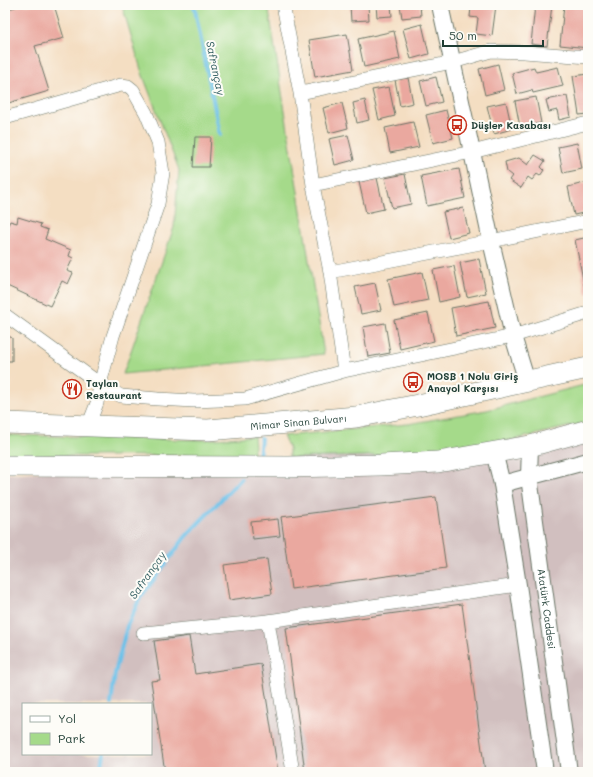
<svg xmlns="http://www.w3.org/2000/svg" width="593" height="777" viewBox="0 0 593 777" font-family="Mali,sans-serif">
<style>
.industrial{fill:#d1bfbf;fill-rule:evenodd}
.green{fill:#a5da8a;stroke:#628c5f}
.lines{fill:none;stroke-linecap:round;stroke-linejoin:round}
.stream{stroke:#6cc1e9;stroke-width:4}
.building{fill:#eaa89f}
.minor-casing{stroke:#6a7566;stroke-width:14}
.tertiary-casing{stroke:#6a7566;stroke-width:18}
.trunk-casing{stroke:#6a7566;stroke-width:22}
.minor{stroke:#fff;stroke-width:13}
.tertiary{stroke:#fff;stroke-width:16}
.trunk{stroke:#fff;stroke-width:21}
.labels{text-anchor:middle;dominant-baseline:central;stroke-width:4;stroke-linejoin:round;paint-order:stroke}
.poi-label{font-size:10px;font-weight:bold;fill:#1f3d34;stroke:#fdfcf7;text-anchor:start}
.street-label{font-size:10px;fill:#1f3d34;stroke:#fdfcf7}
.water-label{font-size:11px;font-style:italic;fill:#325e61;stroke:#fdfcf7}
</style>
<rect width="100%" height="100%" fill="#fdfcf7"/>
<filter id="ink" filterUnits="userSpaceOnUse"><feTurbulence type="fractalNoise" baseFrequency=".025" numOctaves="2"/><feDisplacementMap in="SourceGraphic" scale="8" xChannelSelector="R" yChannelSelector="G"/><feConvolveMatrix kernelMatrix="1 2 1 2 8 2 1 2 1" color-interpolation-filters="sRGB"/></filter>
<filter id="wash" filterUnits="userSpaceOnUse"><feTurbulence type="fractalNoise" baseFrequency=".012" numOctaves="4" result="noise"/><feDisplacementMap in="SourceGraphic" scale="16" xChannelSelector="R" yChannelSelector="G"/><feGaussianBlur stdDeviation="0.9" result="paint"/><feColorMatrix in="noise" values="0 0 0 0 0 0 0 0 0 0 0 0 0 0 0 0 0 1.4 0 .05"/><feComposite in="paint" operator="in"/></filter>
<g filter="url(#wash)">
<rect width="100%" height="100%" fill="#f4dec2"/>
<path class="industrial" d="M588 440V772H5V474ZM23 704H151V754H23Z"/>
<path class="green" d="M122 5H268L324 354 123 374 174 227 179 170 142 73Z
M588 384V422L504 442 444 454 289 458V449L283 436 408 424 487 410Z
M5 435 202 440 254 436 255 447 252 455 95 456H5Z"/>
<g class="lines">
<path class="stream" d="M194 5 220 135
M259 457 261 438
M111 704 115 673 127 626 140 598 186 536 241 479
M100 772 103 754"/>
</g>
<g id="blocks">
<path class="building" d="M22 5H54L64 38 35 46 49 91 5 104V10Z
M350 5H368L369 20 351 21Z
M376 5H391L392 16 377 17Z
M400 5H420L421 16 402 18Z
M467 5H496L492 36 476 34 478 18 470 17 471 7 467 6Z
M535 5H552L547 46 531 44Z
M564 5H584L588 25V48L560 45Z
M422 24 429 54 411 59 403 29Z
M394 31 400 59 364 67 358 39Z
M347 34 353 70 315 77 309 40Z
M498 64 504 90 485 95 479 69Z
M534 67 536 72 558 67 563 86 533 93 532 90 517 94 512 73Z
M588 74V114L579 115 573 76Z
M436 77 442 102 426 106 420 81Z
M408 78 413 103 400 106 395 80Z
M389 87 395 116 379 120 372 90Z
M567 96 571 117 559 120 557 110 549 112 546 100Z
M536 97 541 123 520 127 515 101Z
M365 100 369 120 357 123 353 103Z
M506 102 512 129 494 134 487 106Z
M342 103 348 128 329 133 323 108Z
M446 110 453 138 433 143 426 115Z
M413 122 419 147 390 153 385 128Z
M348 135 354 160 335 165 329 139Z
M195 137H211L209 167H193Z
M577 143 582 169 563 173 558 147Z
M535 155 545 161 541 167 544 170 540 176 537 174 532 180 528 177 521 188 509 180 512 176 507 172 505 162 519 158 528 165Z
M459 169 465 198 427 206 421 176Z
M405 174 411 204 392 208 385 178Z
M377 178 384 209 366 213 359 182Z
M588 182V212L574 215 568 187Z
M463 208 469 233 449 238 443 212Z
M18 217 41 224 40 227 48 230 45 239 71 250 69 256 73 258 67 271 73 273 68 284 62 281 50 306 5 285V231L10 221 17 223Z
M588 237V293L586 294 575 240Z
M479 259 486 293 467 297 460 263Z
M454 266 460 297 439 302 433 270Z
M422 272 428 300 394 307 388 279Z
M375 283 381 310 361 314 355 287Z
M489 301 495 328 456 336 451 308Z
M428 313 434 341 400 349 394 320Z
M385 323 390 353 368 357 363 327Z
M5 334 12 338V361H5Z
M436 497 446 568 291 589 281 517Z
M278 519 280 536 253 539 251 522Z
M267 559 272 594 229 600 224 565Z
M462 604 485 772H305L286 628Z
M189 636 195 674 261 664 278 772H165L151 681 160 680 154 641Z"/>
</g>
</g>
<g filter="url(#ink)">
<use href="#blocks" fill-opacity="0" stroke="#6a7566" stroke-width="1"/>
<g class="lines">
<g class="minor-casing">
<path id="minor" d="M283 5 300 93 313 185 330 272 344 371
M300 93 453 62 491 51 524 52 588 57
M5 118 121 85 128 86 133 90 146 113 158 142 163 173 158 204 113 336 100 384 97 403 88 426
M313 185 472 152 588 123
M330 272 491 241 588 221
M5 315 100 384 121 396 158 399 194 401 245 399 344 371 513 336 588 313
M143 633 268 621
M293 772 268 621 518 585"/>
</g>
<g class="tertiary-casing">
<g id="tertiary">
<path d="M440 5 472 152 491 241 513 336 527 382"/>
<path id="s1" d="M530 446 529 477 569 772"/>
<path d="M494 452 502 484 518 585 545 772"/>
<path d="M502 484 588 461"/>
</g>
</g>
<g class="trunk-casing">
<g id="trunk">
<path id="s2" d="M5 423 208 430 288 423 356 417 418 405 588 368"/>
<path d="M5 466 288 467 381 465 438 462 530 446 588 430"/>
</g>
</g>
<use href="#minor" class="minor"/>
<use href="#tertiary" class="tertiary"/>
<use href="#trunk" class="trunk"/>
</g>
</g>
<defs>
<g id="bus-ring" transform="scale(1)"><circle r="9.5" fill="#fdfcf7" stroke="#c8321e" stroke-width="1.5"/><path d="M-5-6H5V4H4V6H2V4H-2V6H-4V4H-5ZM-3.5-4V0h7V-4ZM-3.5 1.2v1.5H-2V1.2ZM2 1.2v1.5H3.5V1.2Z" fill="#c8321e"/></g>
<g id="restaurant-ring" transform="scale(1)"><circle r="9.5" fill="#fdfcf7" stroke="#c8321e" stroke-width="1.5"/><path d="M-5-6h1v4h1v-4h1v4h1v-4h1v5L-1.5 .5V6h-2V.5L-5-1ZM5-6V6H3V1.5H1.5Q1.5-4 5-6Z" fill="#c8321e"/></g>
</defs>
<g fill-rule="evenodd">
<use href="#bus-ring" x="457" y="125"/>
<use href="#bus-ring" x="413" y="382"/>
<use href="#restaurant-ring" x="72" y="389"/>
</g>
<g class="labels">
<g class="poi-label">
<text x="471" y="125">Düşler Kasabası</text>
<text x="427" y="376">MOSB 1 Nolu Giriş<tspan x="427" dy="12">Anayol Karşısı</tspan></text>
<text x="86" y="383">Taylan<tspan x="86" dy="12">Restaurant</tspan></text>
</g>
<g class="street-label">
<text stroke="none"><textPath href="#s2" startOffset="294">Mimar Sinan Bulvarı</textPath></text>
<text stroke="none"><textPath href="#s1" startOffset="164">Atatürk Caddesi</textPath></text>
</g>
<g class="water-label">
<text transform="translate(216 68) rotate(78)">Safrançay</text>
<text transform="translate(147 575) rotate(-55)">Safrançay</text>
</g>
</g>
<rect width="593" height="777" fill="none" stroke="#fdfcf7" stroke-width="20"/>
<rect x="22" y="703" width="130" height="52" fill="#fdfcf7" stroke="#a4b0a9"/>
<rect x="30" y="716" width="20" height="6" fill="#ffffff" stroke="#a4b0a9"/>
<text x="58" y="723" font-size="12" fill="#1f3d34">Yol</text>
<rect x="30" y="733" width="20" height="12" fill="#a5da8a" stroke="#a4b0a9"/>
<text x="58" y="743" font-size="12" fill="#1f3d34">Park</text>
<path d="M443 40v6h100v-6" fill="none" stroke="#1f3d34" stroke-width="2"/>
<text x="449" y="40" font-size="12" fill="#1f3d34" stroke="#fdfcf7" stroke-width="3" paint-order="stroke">50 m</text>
</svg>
